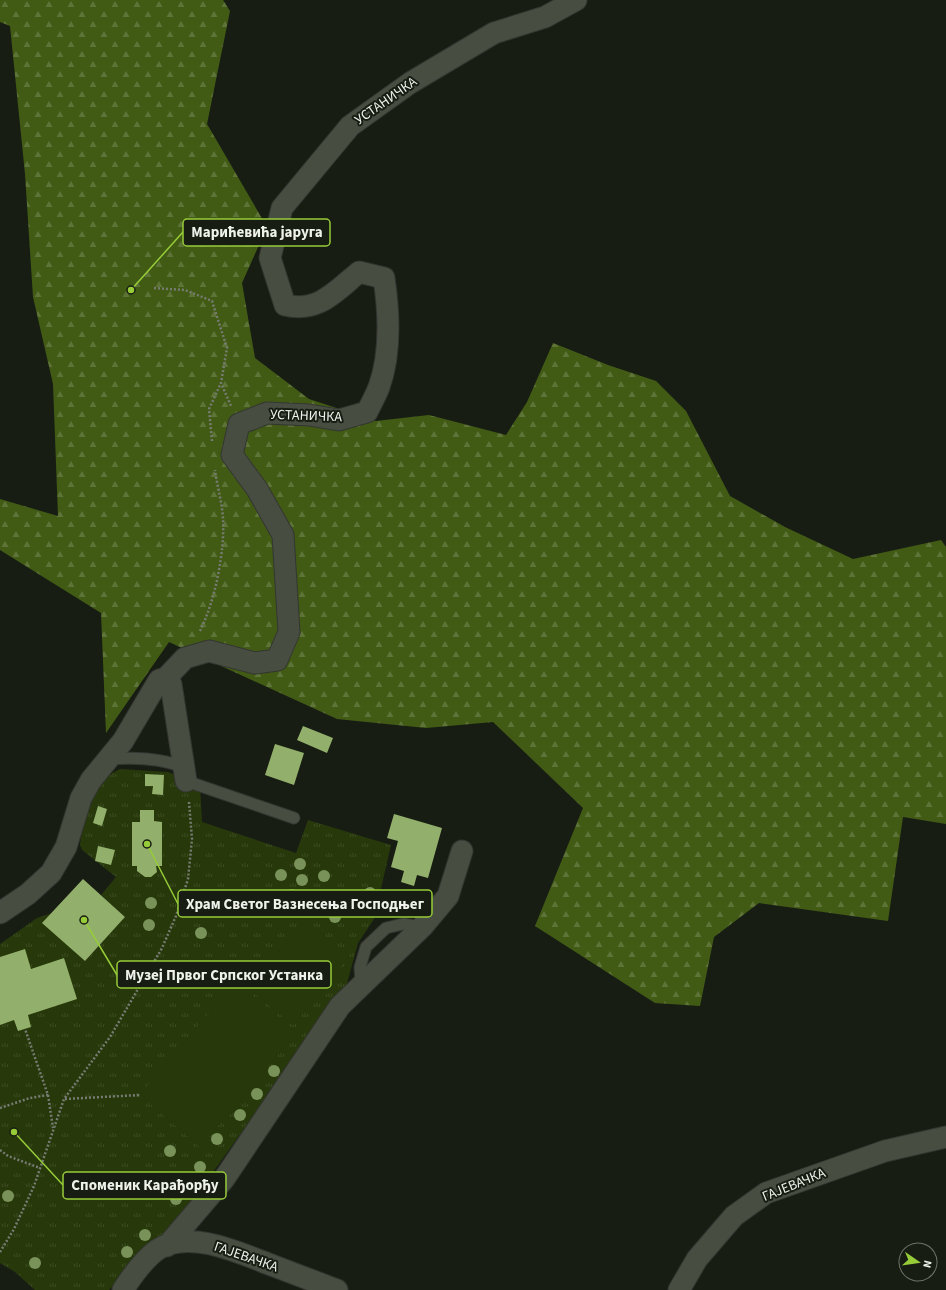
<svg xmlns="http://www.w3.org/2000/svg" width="946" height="1290" viewBox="0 0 946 1290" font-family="'Source Sans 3',sans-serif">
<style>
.grass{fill:url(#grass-tufts)}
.forest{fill:url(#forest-firs)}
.pitch{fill:#27380b}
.building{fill:#92b06b}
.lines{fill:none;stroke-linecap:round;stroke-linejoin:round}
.service-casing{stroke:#343631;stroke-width:13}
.minor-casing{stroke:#343631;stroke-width:23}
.path{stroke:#777c73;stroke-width:2.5;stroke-dasharray:2 2;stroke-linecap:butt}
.service{stroke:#484d42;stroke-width:11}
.minor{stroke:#484d42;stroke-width:21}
.tree{fill:#799259}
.labels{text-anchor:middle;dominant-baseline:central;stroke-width:4;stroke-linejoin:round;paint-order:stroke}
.street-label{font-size:14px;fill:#eef2eb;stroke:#181d13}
.leader{fill:none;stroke:#97cc39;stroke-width:1.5}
.callout-dot{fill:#97cc39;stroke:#181d13;stroke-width:1.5}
.callout{fill:#181d13;stroke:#97cc39;stroke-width:1.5}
.callout-label{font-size:15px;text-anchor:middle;font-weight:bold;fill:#eef2eb}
</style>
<defs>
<pattern id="grass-tufts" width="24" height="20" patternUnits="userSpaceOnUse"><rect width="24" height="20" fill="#27380b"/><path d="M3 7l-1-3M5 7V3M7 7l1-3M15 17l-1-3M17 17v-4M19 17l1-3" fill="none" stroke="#3c4c23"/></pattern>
<pattern id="forest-firs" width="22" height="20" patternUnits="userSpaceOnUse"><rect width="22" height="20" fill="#415b15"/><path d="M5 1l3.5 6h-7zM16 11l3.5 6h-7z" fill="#5d7337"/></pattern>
</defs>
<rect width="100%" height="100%" fill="#181d13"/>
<path class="grass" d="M120 769 168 772 200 786 202 822 296 853 308 820 391 845 374 919 358 943 346 987 185 1211 109 1290H35L15 1272 0 1263V944L37 918 52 913 43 923 85 961 125 917 101 895 116 877 82 850 80 845C83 820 95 779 120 769Z"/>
<path class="forest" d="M0 0H223L230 11 207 124 267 227 242 283 255 358 309 399 376 421 429 415 506 435 527 402 553 343 608 365 656 381 686 411 730 496 785 527 853 559 941 540 946 547V824L903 817 888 921 759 903 714 937 700 1006 655 1003 535 926 583 808 493 722 426 728 337 719 169 642 106 733 101 613 0 550V499L58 516 53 384 33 297 25 174 10 26 0 22Z"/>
<path class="pitch" d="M305 919 349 956 293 1025 248 988Z
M231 987 292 1038 200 1147 140 1095Z"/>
<path class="building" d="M303 726 333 738 327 753 297 740Z
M275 744 304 753 294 785 265 775Z
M145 774 164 775 163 795 152 794 153 786H145Z
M98 806 107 809 102 826 93 823Z
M140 810H154V821L162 822V866H156L157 872 151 877H145L137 871V866H132V822H140Z
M394 814 442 828 428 878 417 875 414 886 401 882 404 871 391 867 398 841 387 838Z
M98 846 115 850 111 865 95 861Z
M83 879 125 917 85 961 42 923Z
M25 949 31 969 64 958 77 999 28 1015 31 1027 18 1031 14 1020 0 1025V957Z"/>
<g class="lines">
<g class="service-casing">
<path id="service" d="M110 759C136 757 159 758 184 767
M186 781 294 818
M361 984 360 967 366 947 386 928 403 924 422 927"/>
</g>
<g class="minor-casing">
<path id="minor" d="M166 678 185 658 209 651 255 663 277 660 289 632 283 535 257 489 232 455 239 424 267 413 309 415 339 420 367 412C371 404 376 395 379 387 391 354 389 312 384 278L359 272C335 292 318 313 285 305L270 258 282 208 350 126 410 83 494 33 545 17 576 0
M0 913 28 894 51 873 66 847 81 798 91 780 123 741 159 680 166 678 171 684 186 781
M167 1246 224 1179 340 1006 422 927 448 896 462 851
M123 1290C132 1276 143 1260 157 1250 189 1228 242 1254 274 1266 295 1274 316 1282 337 1290
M679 1290 697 1259 734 1216 766 1193 885 1151 946 1137"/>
</g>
<path class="path" d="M154 288 185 290 212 301 227 348 221 383 231 406
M212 441 209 409 221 383
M200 631C215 601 225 552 223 518 222 502 217 486 215 470
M48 1095 53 1128
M65 1099 140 1095
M0 1108 30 1098 48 1095 25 1029
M0 1150 8 1156 40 1168
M0 1252 14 1229 34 1186 64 1099 110 1037 162 948 176 916 188 879 192 839 189 802"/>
<use href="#service" class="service"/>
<use href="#minor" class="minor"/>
</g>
<g class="tree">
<circle cx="300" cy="864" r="6"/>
<circle cx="281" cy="875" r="6"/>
<circle cx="324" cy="876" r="6"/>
<circle cx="302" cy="880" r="6"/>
<circle cx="370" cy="893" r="6"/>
<circle cx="292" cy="895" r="6"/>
<circle cx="263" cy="896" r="6"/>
<circle cx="151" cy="903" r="6"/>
<circle cx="335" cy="917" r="6"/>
<circle cx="149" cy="925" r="6"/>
<circle cx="201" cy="933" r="6"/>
<circle cx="274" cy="1071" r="6"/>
<circle cx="257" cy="1094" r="6"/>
<circle cx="240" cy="1115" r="6"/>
<circle cx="217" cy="1139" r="6"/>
<circle cx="170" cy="1151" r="6"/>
<circle cx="200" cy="1167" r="6"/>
<circle cx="8" cy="1196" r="6"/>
<circle cx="176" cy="1199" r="6"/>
<circle cx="145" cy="1235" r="6"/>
<circle cx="127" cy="1252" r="6"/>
<circle cx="35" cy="1263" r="6"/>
</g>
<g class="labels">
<g class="street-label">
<text transform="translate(386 101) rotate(-35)">УСТАНИЧКА</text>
<text transform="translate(306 416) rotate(2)">УСТАНИЧКА</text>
<text transform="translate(794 1185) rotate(-22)">ГАЈЕВАЧКА</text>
<text transform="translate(246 1257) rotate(19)">ГАЈЕВАЧКА</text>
</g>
</g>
<path class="leader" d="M131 290L183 232M147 844L178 904M84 920L117 975M14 1132L63 1185"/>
<g class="callout-dot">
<circle cx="131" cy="290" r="4"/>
<circle cx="147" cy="844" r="4"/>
<circle cx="84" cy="920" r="4"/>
<circle cx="14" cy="1132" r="4"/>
</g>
<g class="callout">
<rect x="183" y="219" width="147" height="27" rx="4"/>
<rect x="178" y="890" width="254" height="27" rx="4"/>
<rect x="117" y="961" width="214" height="27" rx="4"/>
<rect x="63" y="1172" width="163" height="27" rx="4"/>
</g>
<g class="callout-label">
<text x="257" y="237">Марићевића јаруга</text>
<text x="305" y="909">Храм Светог Вазнесења Господњег</text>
<text x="224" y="980">Музеј Првог Српског Устанка</text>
<text x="145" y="1190">Споменик Карађорђу</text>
</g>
<g transform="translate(918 1262) rotate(103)"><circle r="19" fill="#181d13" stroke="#6e7269"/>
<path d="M0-3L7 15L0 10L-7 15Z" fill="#97cc39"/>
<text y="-6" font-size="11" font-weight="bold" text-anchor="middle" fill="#eef2eb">N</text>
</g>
</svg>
